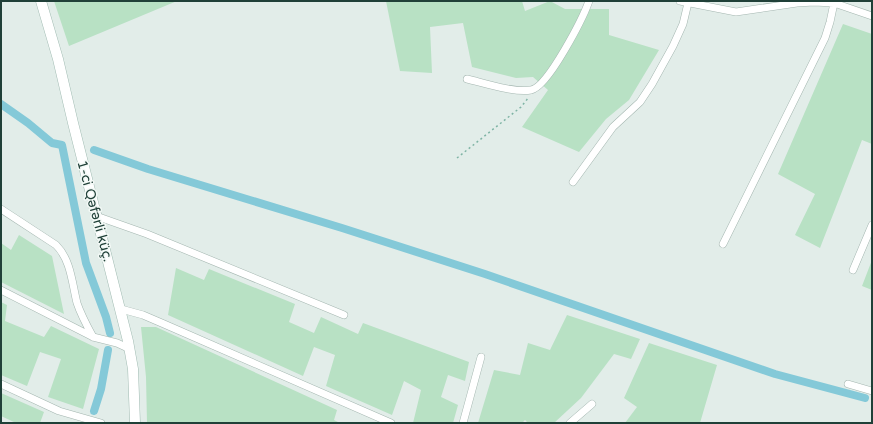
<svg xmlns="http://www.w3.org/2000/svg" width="873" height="424" viewBox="0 0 873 424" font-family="'Varela Round',sans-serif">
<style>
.green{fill:#b8e1c4}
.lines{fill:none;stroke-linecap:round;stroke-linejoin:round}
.canal{stroke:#84c9d8;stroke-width:8}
.street-casing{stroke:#a4b6b0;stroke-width:8}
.secondary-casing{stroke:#9fbab1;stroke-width:11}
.path{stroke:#7fb4a5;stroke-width:1.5;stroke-dasharray:2 3;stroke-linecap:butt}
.street{stroke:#fff;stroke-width:7}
.secondary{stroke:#fff;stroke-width:10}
.labels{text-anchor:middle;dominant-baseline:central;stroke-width:3;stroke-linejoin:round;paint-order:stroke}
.street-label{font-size:14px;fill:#204038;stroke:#f3f9f6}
</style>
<rect width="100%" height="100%" fill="#e2ede9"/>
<path class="green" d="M54 1H177L69 46Z
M386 1H522L525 11 550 1 565 9H609V35L659 50 629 100 606 119 579 152 522 127 548 90 533 77 516 78 472 67 463 23 430 27 432 73 400 71Z
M843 24 872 34V144L862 140 820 248 795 235 815 194 778 174Z
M19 235 52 256 64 314 1 282V243L11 250Z
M872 260V290L862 286Z
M176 268 204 280 209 269 295 304 289 322 314 333 321 317 358 334 363 323 469 362 465 381 448 375 441 397 458 405 453 423H413L421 390 404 381 392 415 326 386 335 355 314 347 303 376 168 315Z
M1 302 7 305 5 321 44 337 51 326 99 349 83 409 48 397 61 359 40 352 27 386 1 375Z
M567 315 640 339 631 359 614 354 581 398 554 423H528L525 420 522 423H478L494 370 520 375 528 343 550 350Z
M141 327H156L337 410 334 420 340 423H147L146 377Z
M649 343 717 365 700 423H625L637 407 624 398Z
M1 393 44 412 40 423H16L1 416Z"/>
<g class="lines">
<path class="canal" d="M1 104 28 123 52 143 62 145 86 263 106 317 110 333
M94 150 148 169 342 228 485 274 775 374 865 398
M94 411 101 389 108 350"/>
<g class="street-casing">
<path id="street" d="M680 1 736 12 797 3 814 2 834 3 872 16
M467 79C484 83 514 93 531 90 548 87 583 18 589 1
M573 182 613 127 640 102 652 84 673 46 683 24 688 3
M1 209 56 245C71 260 72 283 77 303 81 315 87 326 93 337
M96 216 147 234 344 315
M723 244 825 38 830 22 834 3
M853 270 872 225
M1 290 93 337 117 343 130 349
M121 309 143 315 164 324 391 423
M1 384 59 411 101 423
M848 384 872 391
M463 423 481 357
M570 423 592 404"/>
</g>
<g class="secondary-casing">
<path id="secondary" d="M41 1 58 59 73 123 128 341 133 369 135 423"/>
</g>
<path class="path" d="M457 158 521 107 529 97"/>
<use href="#street" class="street"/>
<use href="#secondary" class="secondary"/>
</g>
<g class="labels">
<g class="street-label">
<text transform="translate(95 211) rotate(75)">1-ci Qəfərli küç.</text>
</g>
</g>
<rect width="873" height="424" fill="none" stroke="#204038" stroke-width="4"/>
</svg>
